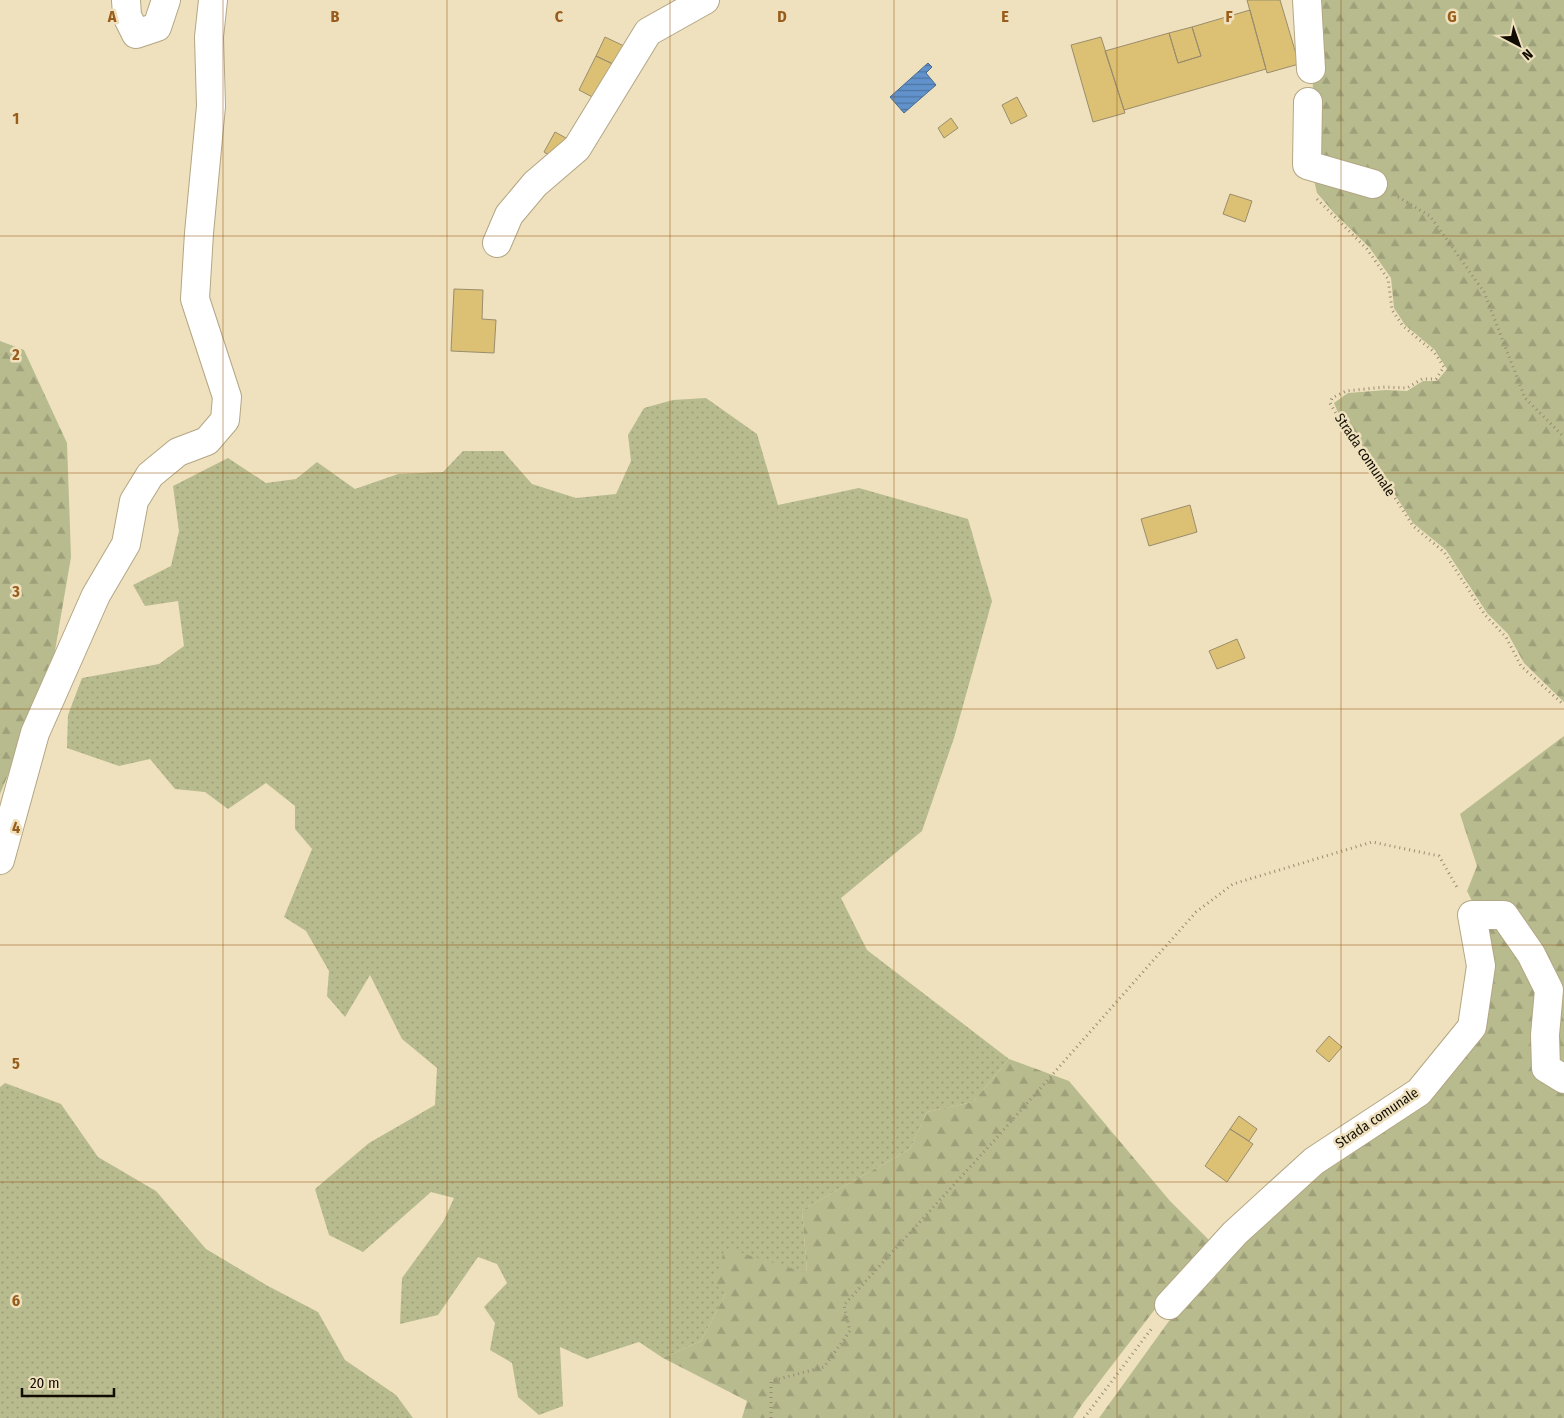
<svg xmlns="http://www.w3.org/2000/svg" width="1564" height="1418" viewBox="0 0 1564 1418" font-family="'Fira Sans Condensed',sans-serif">
<style>
.green{fill:url(#green-dots)}
.forest{fill:url(#forest-firs)}
.water{fill:url(#water-rules);stroke:#496a8f}
.building{fill:#dcc074;stroke:#9a8d6c}
.lines{fill:none;stroke-linecap:round;stroke-linejoin:round}
.minor-casing{stroke:#b3a684;stroke-width:30}
.path{stroke:#978c73;stroke-width:3;stroke-dasharray:1 4;stroke-linecap:butt}
.minor{stroke:#fff;stroke-width:28}
.grid{fill:none;stroke:#985d1c;stroke-width:1;stroke-opacity:0.55}
.labels{text-anchor:middle;dominant-baseline:central;stroke-width:5;stroke-linejoin:round;paint-order:stroke}
.street-label{font-size:14px;fill:#120d03;stroke:#efe1bd}
.grid-label{font-size:16px;text-anchor:middle;font-weight:bold;fill:#985d1c;stroke:#efe1bd;stroke-width:5;stroke-linejoin:round;paint-order:stroke}
</style>
<defs>
<pattern id="green-dots" width="8" height="8" patternUnits="userSpaceOnUse" patternTransform="scale(1.25)"><rect width="8" height="8" fill="#b8bb8e"/><path d="M2 2h.1M6 6h.1" fill="none" stroke="#9da079" stroke-width="1.8" stroke-linecap="round"/></pattern>
<pattern id="forest-firs" width="22" height="20" patternUnits="userSpaceOnUse" patternTransform="scale(1.25)"><rect width="22" height="20" fill="#b8bb8e"/><path d="M5 1l3.5 6h-7zM16 11l3.5 6h-7z" fill="#9da079"/></pattern>
<pattern id="water-rules" width="6" height="5" patternUnits="userSpaceOnUse" patternTransform="scale(1.25)"><rect width="6" height="5" fill="#6192cb"/><path d="M0 2.5h6" fill="none" stroke="#4f76a3"/></pattern>
</defs>
<rect width="100%" height="100%" fill="#efe1bd"/>
<path class="green" d="M706 398 757 434 778 505 859 488 968 519 992 601 954 738 922 831 841 898 867 950 1009 1059 973 1102 927 1112 910 1149 802 1210 807 1273 726 1293 701 1341 663 1358 639 1342 587 1359 560 1347 563 1406 539 1415 518 1397 512 1363 490 1350 495 1323 484 1307 507 1283 497 1264 478 1257 438 1315 400 1324 402 1278 443 1222 454 1198 431 1192 363 1252 329 1235 315 1189 369 1143 435 1105 437 1068 402 1039 370 975 345 1017 327 996 329 971 306 931 284 917 312 849 295 829V806L266 783 228 809 205 792 175 789 150 759 119 766 67 748 68 715 82 678 159 664 184 646 178 601 145 606 133 585 171 566 179 531 173 486 228 458 266 483 296 479 317 462 355 489 398 474 443 472 463 451H503L532 484 576 498 616 494 631 461 628 435 644 408 673 400Z
M5 1083 61 1104 98 1157 156 1191 206 1249 268 1286 318 1312 345 1360 396 1395 413 1418H0V1087Z"/>
<path class="forest" d="M1316 0H1564V702L1524 663 1508 634 1487 613 1446 550 1413 523 1375 463 1339 415 1334 403 1348 393 1386 390 1407 391 1423 381H1437L1447 369 1435 350 1405 325 1394 308 1391 278 1369 247 1335 214 1317 193 1310 163Z
M0 341 24 350 67 443 71 557 52 668 0 794Z
M1564 736V1073L1552 1066 1536 951 1476 909 1467 891 1477 866 1460 814Z
M1501 918 1527 955 1564 1087V1418H1099L1174 1314 1247 1228 1475 1031 1477 922Z
M1009 1059 1069 1081 1170 1201 1212 1243 1162 1300 1083 1403 1073 1418H742L747 1401 663 1358 701 1341 726 1293 714 1284 725 1248 807 1273 802 1210 910 1149 927 1112 973 1102Z"/>
<path class="water" d="M928 63 932 67 926 73 936 85 904 113 890 97Z"/>
<path class="building" d="M1247 0H1280L1299 64 1267 73Z
M1250 10 1266 69 1124 110 1105 51 1169 33 1178 63 1201 56 1192 27Z
M1192 27 1201 56 1178 63 1169 33Z
M605 37 624 46 615 65 596 56Z
M1101 37 1125 113 1093 122 1071 45Z
M596 56 615 65 598 100 579 90Z
M1017 97 1027 116 1011 124 1002 105Z
M951 118 958 128 944 138 938 128Z
M555 132 575 143 556 159 544 152Z
M1230 194 1252 201 1245 222 1223 214Z
M454 289 483 290 482 319 496 320 494 353 451 351Z
M1190 505 1197 532 1149 546 1141 519Z
M1237 639 1245 658 1217 669 1209 651Z
M1329 1036 1342 1047 1329 1062 1316 1051Z
M1239 1116 1257 1129 1249 1141 1230 1129Z
M1230 1129 1253 1144 1227 1182 1205 1166Z"/>
<g class="lines">
<g class="minor-casing">
<path id="minor" d="M126 0 127 16 136 34 157 27 166 0
M1307 0 1311 69
M1308 102 1307 165 1373 184
M497 243 509 215 535 184 577 148 648 32 705 0
M0 860 35 733 96 595 126 544 134 501 150 475 178 452 207 441 225 420 227 397 195 299 199 233 211 106 209 37 213 0
M1169 1305 1235 1233 1314 1161 1419 1092 1472 1027 1481 966 1472 915H1504L1531 954 1549 990 1545 1035 1546 1068 1564 1079"/>
</g>
<path class="path" d="M1398 197 1430 216 1484 292 1525 398 1564 437
M1317 199 1367 249 1388 279 1392 310 1403 326 1434 352 1444 367 1436 379H1422L1407 388 1385 387 1346 391 1332 398 1330 403 1338 417 1374 465 1413 526 1444 552 1485 615 1506 637 1521 666 1564 705
M771 1418V1381L824 1367 850 1331 844 1305 992 1143 1196 912 1233 884 1372 842 1439 856 1458 889
M1084 1418 1152 1328"/>
<use href="#minor" class="minor"/>
</g>
<path class="grid" d="M223 0V1418M447 0V1418M670 0V1418M894 0V1418M1117 0V1418M1341 0V1418M0 236H1564M0 473H1564M0 709H1564M0 945H1564M0 1182H1564"/>
<g class="labels">
<g class="street-label">
<text transform="translate(1365 455) rotate(56)">Strada comunale</text>
<text transform="translate(1377 1118) rotate(-34)">Strada comunale</text>
</g>
</g>
<g class="grid-label">
<text x="112" y="22">A</text>
<text x="335" y="22">B</text>
<text x="559" y="22">C</text>
<text x="782" y="22">D</text>
<text x="1005" y="22">E</text>
<text x="1229" y="22">F</text>
<text x="1452" y="22">G</text>
<text x="16" y="124">1</text>
<text x="16" y="360">2</text>
<text x="16" y="597">3</text>
<text x="16" y="833">4</text>
<text x="16" y="1069">5</text>
<text x="16" y="1306">6</text>
</g>
<g transform="translate(1519 45) rotate(139)" stroke="#efe1bd" stroke-width="4" paint-order="stroke">
<path d="M0-4L9 19L0 12L-9 19Z" fill="#120d03"/>
<text y="-8" font-size="14" font-weight="bold" text-anchor="middle" fill="#120d03">N</text>
</g>
<path d="M22 1388v8h92v-8" fill="none" stroke="#120d03" stroke-width="2.5"/>
<text x="30" y="1388" font-size="15" fill="#120d03" stroke="#efe1bd" stroke-width="4" paint-order="stroke">20 m</text>
</svg>
